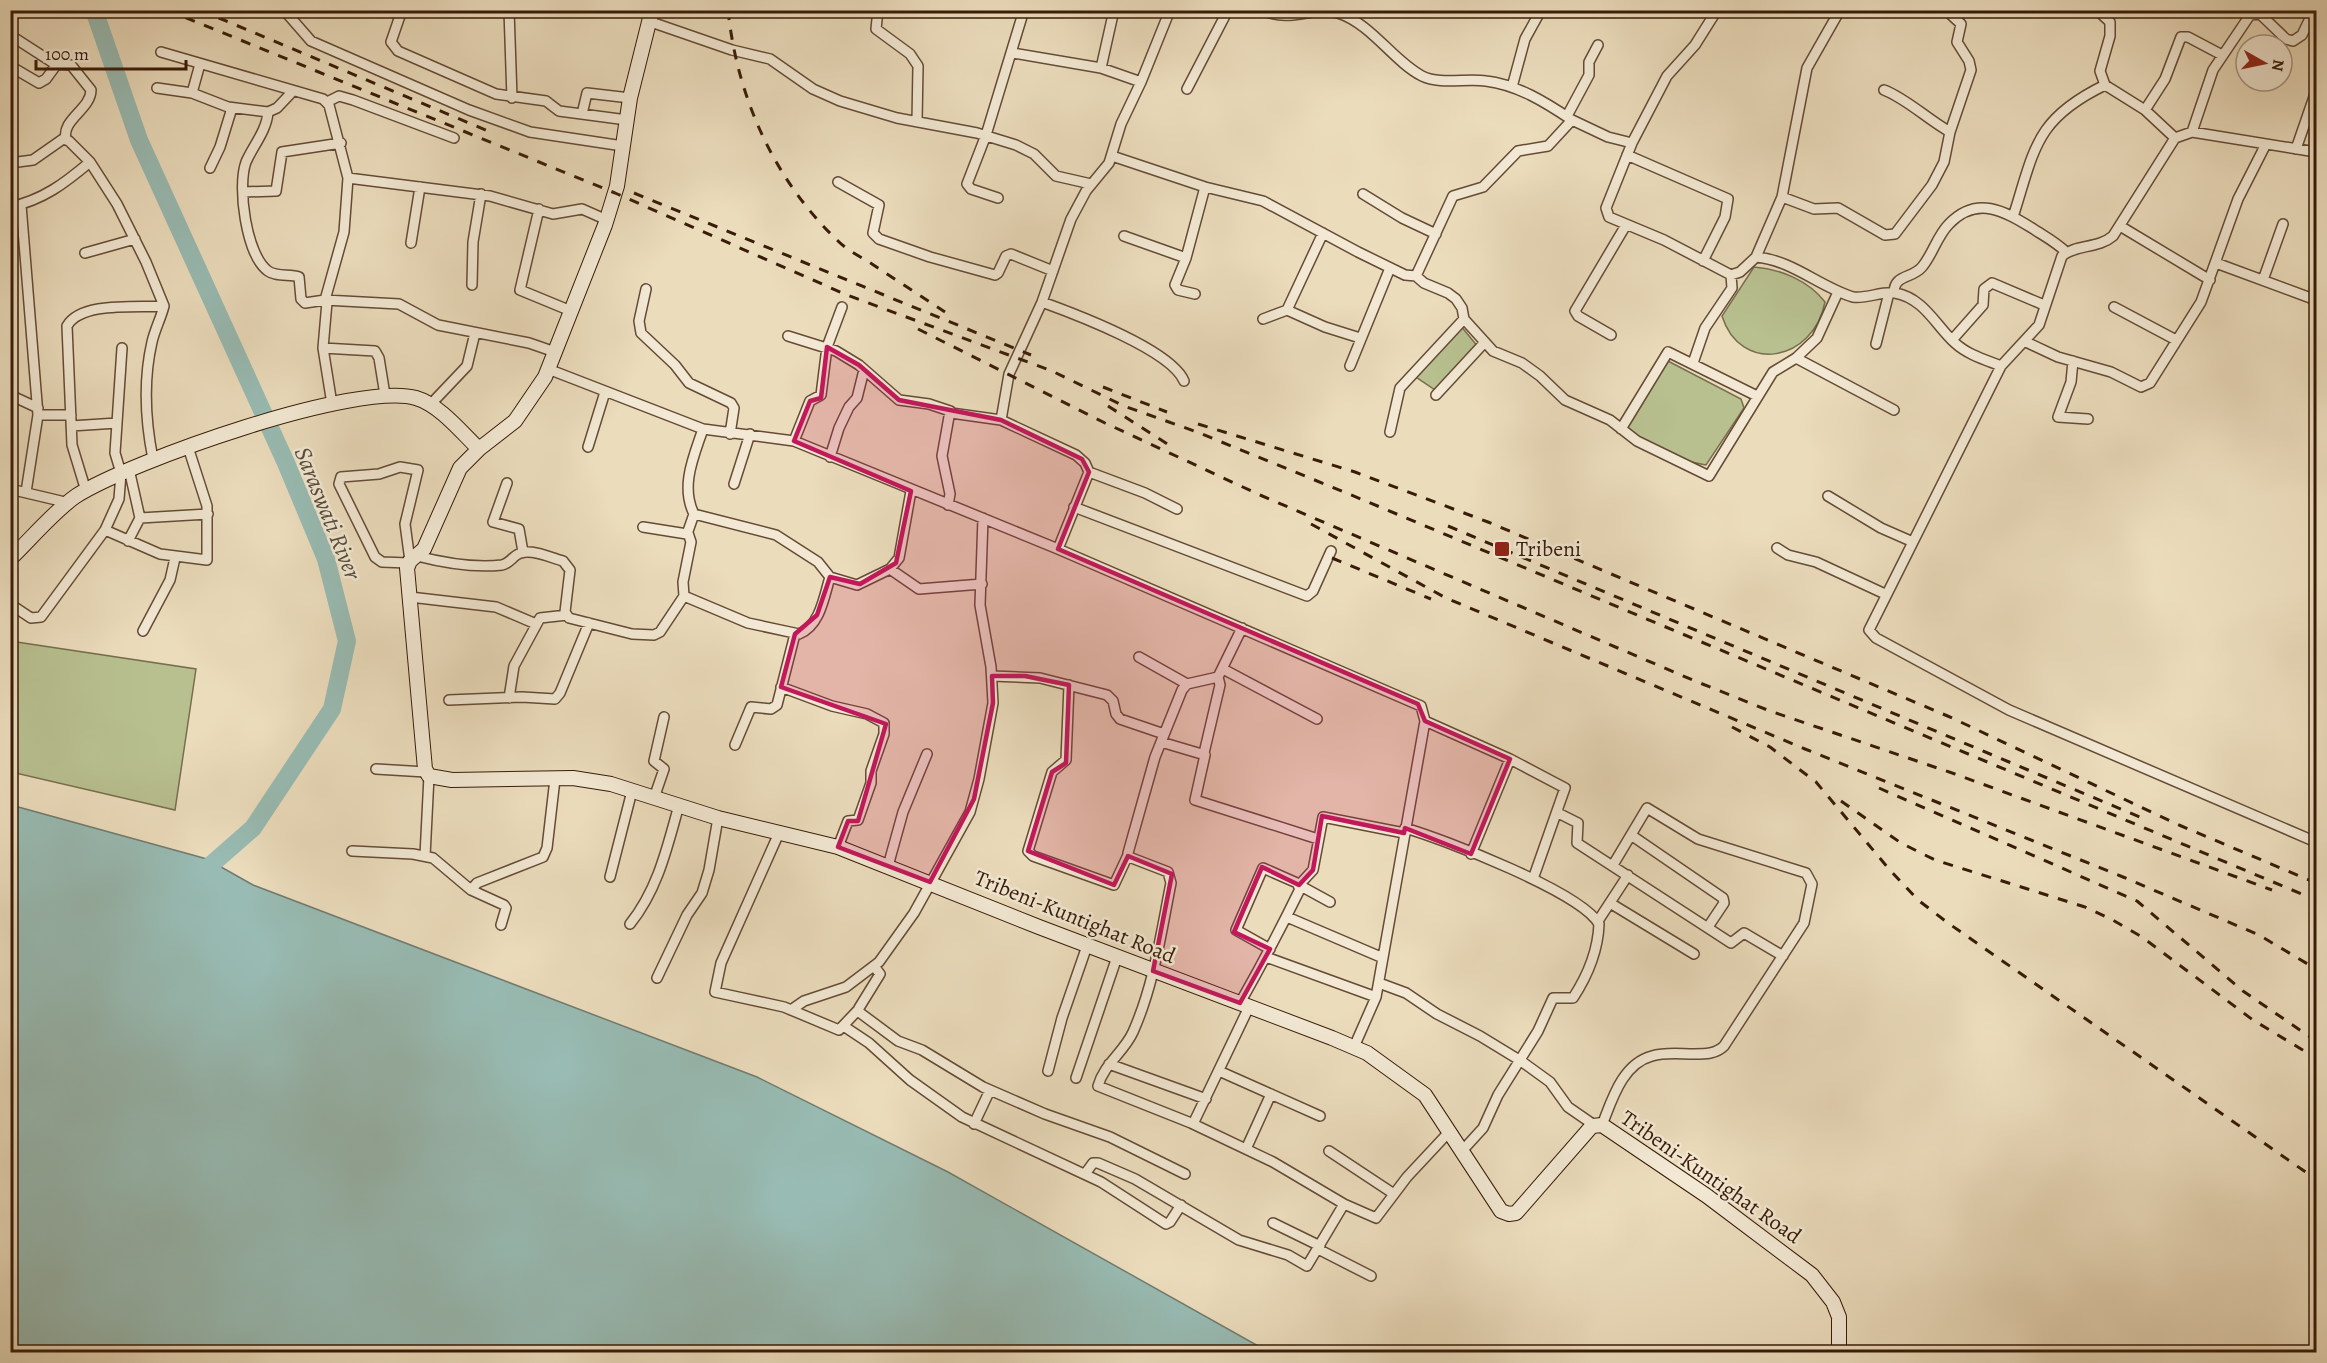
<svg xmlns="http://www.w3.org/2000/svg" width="2327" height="1363" viewBox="0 0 2327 1363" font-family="Alegreya,serif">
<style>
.green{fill:#b8c090;stroke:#786e4c;stroke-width:1.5}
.water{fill:#98bbb3;stroke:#727b6f;stroke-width:1.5}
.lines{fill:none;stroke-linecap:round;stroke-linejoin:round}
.river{stroke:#98bbb3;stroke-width:18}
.street-casing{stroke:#654b36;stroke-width:12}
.secondary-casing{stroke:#381b09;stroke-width:16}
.street{stroke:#f2e8d3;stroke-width:9}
.secondary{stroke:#f2e8d3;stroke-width:14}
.rail{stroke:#381b09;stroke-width:3;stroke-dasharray:10 10;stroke-linecap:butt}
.marked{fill:#c2185b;fill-opacity:0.2;stroke:#c2185b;stroke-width:4.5;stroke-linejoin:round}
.poi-dot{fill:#8f2418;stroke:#f2e8d3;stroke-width:2}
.labels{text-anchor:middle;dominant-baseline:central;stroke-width:5;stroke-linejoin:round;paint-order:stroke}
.poi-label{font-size:22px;fill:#381b09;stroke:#f2e8d3;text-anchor:start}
.street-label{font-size:22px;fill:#381b09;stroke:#f2e8d3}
.water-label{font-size:24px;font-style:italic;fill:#554b3c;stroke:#f2e8d3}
</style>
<rect width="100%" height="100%" fill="#ebdcbc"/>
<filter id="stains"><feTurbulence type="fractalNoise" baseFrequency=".00333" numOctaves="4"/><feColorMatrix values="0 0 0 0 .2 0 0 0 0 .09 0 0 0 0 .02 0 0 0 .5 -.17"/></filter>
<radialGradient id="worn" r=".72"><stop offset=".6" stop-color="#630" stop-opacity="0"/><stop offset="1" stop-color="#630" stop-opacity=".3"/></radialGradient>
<path class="green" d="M670 11V10L714 11 706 16Z
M1754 267C1781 269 1809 281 1825 302 1813 363 1740 374 1722 316Z
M1460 325 1479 348 1441 394 1413 375Z
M1666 360 1741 399 1744 408 1706 465C1677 460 1640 450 1623 424Z
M10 641 196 669 175 810 11 772Z"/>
<path class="water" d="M11 805 207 859 253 885 757 1077 948 1172 1269 1352H11Z"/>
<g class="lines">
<path class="river" d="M94 10 139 140 286 463 326 559 347 641 332 709 253 828 196 878"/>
<g class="street-casing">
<path id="street" d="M284 10 311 41 469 110 530 132 623 146
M402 10 391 42 398 51 496 94 546 101 559 111 627 120
M509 10 512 98
M878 10 876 29 910 54 918 66 917 122
M1262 10C1293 24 1313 5 1338 13 1372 24 1393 61 1422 76 1440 85 1466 78 1486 81 1518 85 1545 102 1572 120
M2097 10 2110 22V36L2100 71 2105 85 2145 110 2175 138
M651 22 732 50 770 59 813 89 840 101 897 118 977 133 1016 145 1034 154 1056 176 1091 184
M10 35 55 64 71 65 91 90C91 109 61 120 66 139
M161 52 323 99 329 105 348 178 344 232 325 300 399 304 438 325 529 343 555 352
M1013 53 1101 68 1141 82
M10 66 39 83 46 79 57 64
M1101 68 1114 10
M1512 87 1525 39 1541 10
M157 88 192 93 228 107 268 112 277 108 293 91
M1187 89 1228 10
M1884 90C1907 99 1927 119 1950 132
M192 93 200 64
M327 102 339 96 353 100 454 138
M2145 110 2165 79 2181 37H2188L2222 55
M268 112C267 130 253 146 246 162 237 186 246 255 268 271 276 277 290 274 299 277L301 299 305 303 325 300
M582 114 587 93 630 98
M1567 116 1589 75V62L1598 45
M2192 132 2213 70 2250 15 2260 14 2286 39 2293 41 2302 35 2314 10
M1632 143 1606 208 1609 217 1664 240 1731 275 1740 272 1756 257C1792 260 1820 287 1853 297 1867 299 1881 291 1895 293 1924 298 1936 326 1955 343 1968 355 1986 360 2001 366
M2296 149 2316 91
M2316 152 2192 132 2175 138 2113 236C2098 249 2076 244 2062 256L2039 325 2001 366 1869 630 1876 638 2009 710 2316 842
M1627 155 1728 199 1725 217 1703 261
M1112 156 1205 187 1263 201 1358 252 1405 275 1416 276 1453 196 1483 187 1518 151 1548 146 1572 120 1608 137 1632 143 1667 76 1695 45 1717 10
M10 163 33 160 63 139 69 141 90 162 117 204 146 262 164 306C161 318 155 329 152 342 143 381 145 419 153 459
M210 168 220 147 232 108
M348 178 490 196 553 214 582 209 607 220
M838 182 879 205 873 233 879 239 930 257 995 275 998 273 1006 256 1011 254 1053 271
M243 192 276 191 282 152 341 143
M1363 194 1402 218 1436 234
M1782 197 1814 209 1838 208 1885 235 1895 234 1932 185 1944 162 1950 132 1971 70 1969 61 1957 42 1961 24 1946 10
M998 198 971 189 967 184 986 135 1024 10
M21 205 38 415 26 492
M10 207C43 200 65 183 90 162
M539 209 520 290 571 311
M2013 217C2035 148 2035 119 2105 85
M2120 226 2210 280
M1124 236 1186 258
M411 243 420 187
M85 253 135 239
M1756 257 1782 197 1807 68 1840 10
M2216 263 2316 300
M1416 276 1424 283 1448 293 1456 299 1462 308 1464 319 1493 351 1522 363 1540 376 1565 400 1610 420 1637 441 1709 476 1773 372 1796 358 1817 338 1838 292
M2263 280 2283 224
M472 285 473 242 481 194
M646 289 639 321 641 333 675 365 689 383 731 403 734 408 730 434
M1894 293C1894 274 1912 279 1922 267 1933 254 1937 236 1949 224 1977 195 2004 211 2032 228 2044 236 2056 242 2066 252
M1195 294 1178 290 1175 285 1186 258 1205 187
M327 302 323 348 332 404
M1042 302C1075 314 1171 350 1184 381
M2114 307 2176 340
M1287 310 1325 327 1360 338
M1263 319 1287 310 1323 233
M1611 335 1578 316 1575 311 1626 225
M788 336 836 351 859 365 899 400 929 404 950 411 942 456 950 494 948 505
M1952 340 1983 305 1984 289 1992 283 2044 305
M2026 342 2058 357 2111 372 2141 387 2150 383 2201 302 2238 199 2266 144
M1876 344 1889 293
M323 348 375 351 379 358 385 395
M1796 358 1894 410
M2073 361 2071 382 2058 417 2088 419
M1693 363 1705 328 1732 288 1731 275
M1350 366 1390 268
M548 369 703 429 794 441 1058 549 1421 706 1425 721 1376 997 1354 1047
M10 395 38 408
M1436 395 1485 342
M430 405 467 366 475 333
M951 413 1001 420 1076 455 1085 463 1089 472
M38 415H71
M1001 420 1009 374 1042 302 1071 219 1086 191 1109 163 1121 124 1141 82 1170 10
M71 426 117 423
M703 429C694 456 680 486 694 514L776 535 818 562 830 577 857 585 890 569 899 558 911 491
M1621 429 1668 352 1757 396
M1390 432 1400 388 1464 319
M794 441 810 401 821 395 827 347 842 307
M588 447 605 392
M830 457 839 428 849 407 857 398 864 370
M507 483 493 522 519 529 523 552
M734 484 750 434
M10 489 69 503
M86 491 72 445 67 326C81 301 138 308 164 306
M1828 496 1881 528 1913 542
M1074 507 1307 596 1313 591 1331 551
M140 518 208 514
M643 527 687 534 694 514
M105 530 160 554 207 560V506L188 447
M128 541 140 518 129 469
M1777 548 1788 555 1816 562 1885 594
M1058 549 1089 472 1145 493 1177 509
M417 556C444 563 474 568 502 565 511 563 513 555 521 553 533 549 552 558 563 561L570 570 565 612 569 618 632 634 654 635 660 632 684 596 683 582 691 542 688 533
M408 563 382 562 375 557 339 484 341 477 379 474 400 467 418 470 405 524 410 561
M890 569 919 589 982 584
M684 596 748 623 799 634C820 626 824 597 830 577
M410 597 496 607 536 624
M10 604 31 618 41 617 105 530 119 499 121 473 115 453 122 348
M1242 628 1218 677 1187 684 1182 690 1155 757 1128 853 1129 857 1168 872 1171 883C1161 933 1154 985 1133 1032 1124 1052 1104 1064 1098 1086L1191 1123 1273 1162 1344 1204
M143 631 170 580 175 558
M1139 657 1187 684
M1223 669 1317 719
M992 676 1040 678 1107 695 1113 701 1116 714 1120 719 1164 734
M1069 685 1066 760 1052 772 1028 851 1033 856 1114 885 1128 855
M781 687 832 706 867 714 884 723V734L871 771V783L858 820 848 821 838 847
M509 698 514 666 540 618 567 615
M449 700 522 697 555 699 560 693 589 623
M1425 721 1510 759 1565 788 1533 879
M1161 742 1205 755 1195 800 1318 839
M735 745 751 707 771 709 777 705 795 634
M1204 753 1220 685 1218 677
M376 769 426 772
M654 798 664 769 654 761 664 717
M1558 813 1578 823 1577 843 1731 943 1744 933 1783 956
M1405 828C1443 839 1581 892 1599 924 1598 952 1588 975 1573 998H1553L1538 1031 1498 1095 1483 1128 1462 1151
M779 833 721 963 715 992 784 1007 839 1030 858 1010
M1631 835 1723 898 1724 903 1708 927
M352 851 413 854 433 858 471 890 504 905 506 908 501 925
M1471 854 1510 759
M425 856 429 776
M888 866 903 812 927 754
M610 877 632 791
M471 890 477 883 543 857 547 848 555 779
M1330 902 1299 885 1313 870 1323 817 1404 833
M1610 903 1694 954
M1287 917 1383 958
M1598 921 1628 875
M630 924C658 889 667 848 679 805
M1266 957 1376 997
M874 966 880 974 859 1008V1012L898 1041 922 1050 983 1087 1045 1114 1110 1137 1185 1174
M657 978 687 915 702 893 709 870 718 818
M1379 983 1406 993 1437 1014 1480 1036 1521 1061 1550 1082 1568 1107 1594 1125
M1240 1003C1261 966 1281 928 1300 889L1297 883 1263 868 1236 930 1270 949
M791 1010 804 1001 846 987 879 962 914 913 970 812 979 779 993 703 991 667 980 605 983 518
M845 1027 869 1043 910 1080 962 1117 1101 1182 1166 1224 1170 1222 1181 1205
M1109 1064 1206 1099
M1048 1071 1062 1018 1087 946
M1219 1071 1320 1116
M1076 1078 1117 957
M974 1124 990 1090
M1193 1124 1249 1007
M1602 1125C1612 1100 1622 1064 1652 1056 1665 1052 1680 1054 1694 1054 1705 1054 1716 1054 1724 1046L1804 923 1812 884 1806 873 1698 839 1647 808 1613 865
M1246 1149 1271 1094
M1329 1151 1394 1194
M1085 1174 1093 1163H1098L1135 1179 1239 1240 1288 1255 1307 1266 1344 1204 1376 1218 1407 1177 1449 1132
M1273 1223 1320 1246
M1318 1249 1371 1276"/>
</g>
<g class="secondary-casing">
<path id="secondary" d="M479 449 460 468 424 549 410 561 407 568 425 769 429 776 452 780 573 778 611 784 718 818 838 847 1039 927 1332 1038 1367 1053 1425 1095 1501 1211 1509 1214 1516 1213 1592 1126 1602 1125 1707 1196 1812 1275 1833 1302 1839 1317V1352
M10 559C30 540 54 511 76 496 131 461 357 381 416 398 440 405 462 433 479 449L515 421 545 377 605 225 617 186 630 98 652 10"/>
</g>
<use href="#street" class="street"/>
<use href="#secondary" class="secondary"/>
<path class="rail" d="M167 10 615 193 847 295 1052 371 1124 406 1197 432 1349 494 2316 900
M200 10 488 131
M728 10C737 97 774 180 838 241 847 250 861 257 872 264 896 280 921 296 945 312
M634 193 1031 355
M918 329 1105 423 1260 495 1695 681 1770 711 1955 774 2272 890
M1103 387 1167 412
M1108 406 1169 445
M1198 424 1355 472 1488 522 1950 717 2179 825 2316 883
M1311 524 1446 598 1805 749 2123 877 2259 935 2316 969
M1448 526 2147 820
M1332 558 1431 599
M1732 727 1770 747 1816 782 1889 869 1918 900 1948 923 2307 1173
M1879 788 2137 901 2243 991 2316 1041
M1841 801 1901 843 1935 860 2085 907 2111 919 2142 937 2253 1020 2316 1058"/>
</g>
<path class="marked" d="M827 347 859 365 899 400 1001 420 1082 459 1089 472 1058 549 1418 704 1425 721 1510 759 1471 854 1405 828 1404 833 1322 816 1313 870 1299 885 1262 867 1234 932 1270 949 1240 1003 1153 971 1172 874 1128 856 1114 885 1028 851 1052 772 1066 763 1069 685 1025 676H992L993 703 974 799 930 882 838 847 848 821H858L886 724 781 687 795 634 817 615 830 577 860 584 896 563 911 491 794 441 810 401 821 398Z"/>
<rect class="poi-dot" x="1494" y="541" width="16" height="16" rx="3"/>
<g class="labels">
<g class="poi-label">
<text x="1516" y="549">Tribeni</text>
</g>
<g class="street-label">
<text transform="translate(1075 917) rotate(22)">Tribeni-Kuntighat Road</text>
<text transform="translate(1711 1177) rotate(35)">Tribeni-Kuntighat Road</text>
</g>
<g class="water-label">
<text transform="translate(328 513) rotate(68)">Saraswati River</text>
</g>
</g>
<rect width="2327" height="1363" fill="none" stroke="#ebdcbc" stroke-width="36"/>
<rect x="12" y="12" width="2303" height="1339" fill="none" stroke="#381b09" stroke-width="3"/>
<rect x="18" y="18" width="2291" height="1327" fill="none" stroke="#381b09" stroke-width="1.5"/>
<g transform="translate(2264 63) rotate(99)"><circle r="28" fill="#f2e8d3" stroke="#a89682" stroke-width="1.5"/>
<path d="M0-4.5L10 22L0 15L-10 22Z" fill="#8f2418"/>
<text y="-9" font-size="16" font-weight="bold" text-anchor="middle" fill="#381b09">N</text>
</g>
<path d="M36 60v9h150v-9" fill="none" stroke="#381b09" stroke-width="3"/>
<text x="45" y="60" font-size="18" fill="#381b09" stroke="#f2e8d3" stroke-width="4.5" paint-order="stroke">100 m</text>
<rect width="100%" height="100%" filter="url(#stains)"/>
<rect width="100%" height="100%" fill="url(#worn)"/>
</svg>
